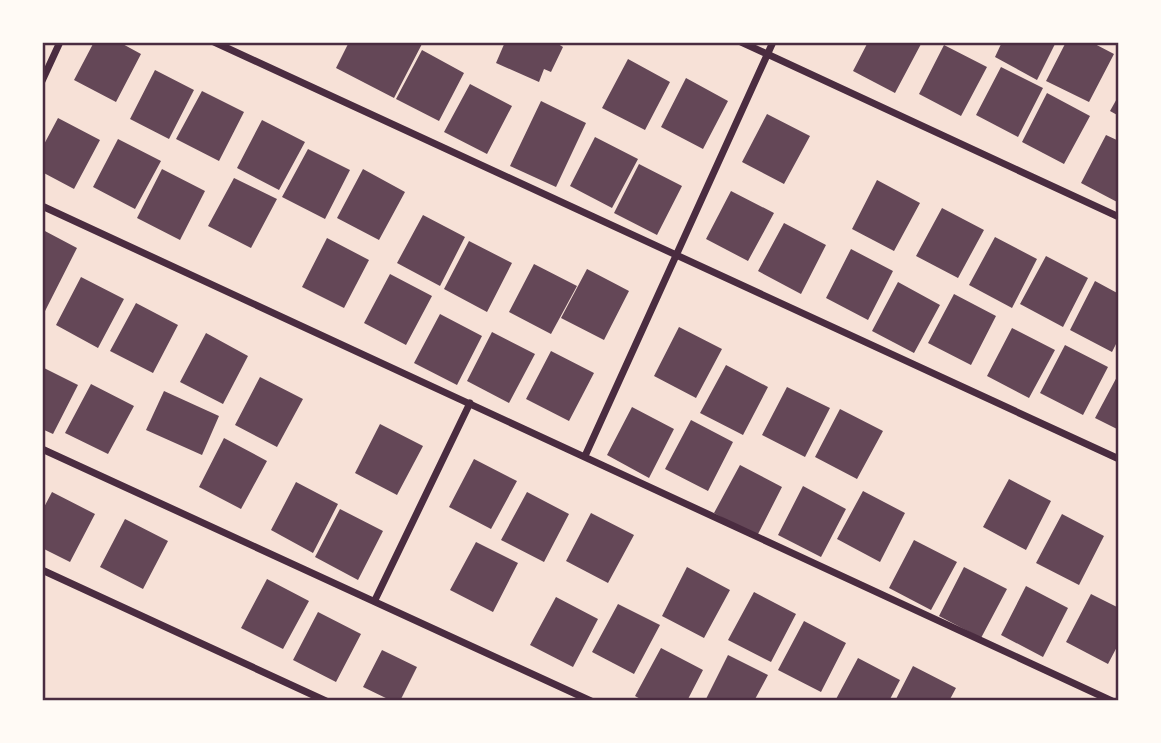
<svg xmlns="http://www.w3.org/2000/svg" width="1161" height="743" viewBox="0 0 1161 743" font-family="Raleway,sans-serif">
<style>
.building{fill:#644757}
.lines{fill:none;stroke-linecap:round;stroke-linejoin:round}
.minor{stroke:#4a2c40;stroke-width:7}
.neatline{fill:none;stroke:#4a2c40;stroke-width:2.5}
</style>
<rect width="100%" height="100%" fill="#f7e1d7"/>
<path class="building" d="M94 42H119L141 54 116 102 74 80Z
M349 42H423L394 98 336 68Z
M505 42H555L563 47 551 72 544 69 539 82 496 63Z
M868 42 921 44 895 93 853 71Z
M1002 42H1056L1037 80 995 57Z
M1066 42H1091L1114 54 1089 102 1046 81Z
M944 45 987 67 961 116 919 94Z
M422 50 464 73 439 121 396 99Z
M628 59 670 82 645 130 602 108Z
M1001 67 1043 88 1018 137 976 115Z
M155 70 194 90 169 139 130 119Z
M686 78 728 101 703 149 661 127Z
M470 84 512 106 487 154 444 132Z
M202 91 244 112 219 161 176 139Z
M1047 93 1090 116 1064 164 1022 142Z
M1119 95V116L1110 111Z
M541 101 586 123 556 187 510 166Z
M767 114 810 136 784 184 742 162Z
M58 118 100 140 74 189 42 172V148Z
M262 120 305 142 279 190 237 168Z
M1106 135 1119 141V203L1081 183Z
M595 137 638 159 612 208 570 186Z
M118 139 161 161 135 209 93 187Z
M308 149 350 170 325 219 282 197Z
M639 164 682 186 657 235 614 213Z
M162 169 205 191 180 240 137 218Z
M363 169 405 192 379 240 337 218Z
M234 178 277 199 251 248 208 226Z
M877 180 920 203 894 251 852 229Z
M731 191 774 213 748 261 706 239Z
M942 208 984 230 958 278 916 256Z
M423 215 465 237 440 286 397 263Z
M784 223 826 245 801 294 758 271Z
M43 230 77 248 42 317V232Z
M995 237 1037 259 1012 308 969 285Z
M327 238 369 260 344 308 302 287Z
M469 241 512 263 487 312 444 289Z
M851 249 893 271 868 320 826 298Z
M1046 256 1088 278 1063 327 1020 304Z
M534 264 577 286 551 334 509 312Z
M587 269 629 291 604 340 561 318Z
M390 274 432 296 406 345 364 323Z
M81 277 124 299 98 348 56 325Z
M1095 281 1119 294V338L1112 352 1070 330Z
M898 282 940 305 914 353 872 331Z
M954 294 996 316 971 365 928 343Z
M136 303 178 325 153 373 110 351Z
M440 314 482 336 457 385 414 363Z
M679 327 722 349 696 398 654 376Z
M1012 328 1055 350 1029 398 987 376Z
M492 332 535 354 509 403 467 381Z
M206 333 248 356 223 404 180 382Z
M1065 345 1108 367 1083 415 1040 393Z
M551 351 594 373 569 421 526 399Z
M726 365 768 387 743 435 700 413Z
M42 367 78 385 53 434 42 429Z
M1119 373V430L1095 418Z
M260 377 303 399 277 447 235 425Z
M91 384 134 406 108 454 65 433Z
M787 387 830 408 805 457 762 435Z
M164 391 219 416 202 455 146 430Z
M632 407 674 429 649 478 607 455Z
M840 409 883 431 857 479 815 457Z
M691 420 733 442 708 491 665 469Z
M380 424 423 446 397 495 355 473Z
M224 438 267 461 241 509 199 487Z
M474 459 517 481 491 529 449 507Z
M740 465 782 487 757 536 714 513Z
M1009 479 1051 501 1026 550 983 527Z
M296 482 338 504 313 553 271 530Z
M803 486 846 509 821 557 778 535Z
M863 491 905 513 880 562 837 539Z
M52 492 95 514 70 562 42 548V511Z
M527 492 569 514 544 562 501 540Z
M340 509 383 531 358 580 315 557Z
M591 513 634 535 608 583 566 561Z
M1062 514 1104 536 1079 585 1036 563Z
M125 519 168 541 143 589 100 567Z
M914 540 957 562 931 610 889 588Z
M476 542 518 563 493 612 450 590Z
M687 567 730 590 704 638 662 616Z
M964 567 1007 589 981 638 939 616Z
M267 579 309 601 283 649 241 628Z
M1026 586 1068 608 1043 657 1001 635Z
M754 592 796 614 771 662 728 640Z
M1091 594 1119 608V643L1108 664 1066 642Z
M556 597 598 619 573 667 530 645Z
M618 604 660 625 634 674 592 652Z
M318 612 361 634 336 682 293 660Z
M804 621 846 643 821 692 778 670Z
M661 648 703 670 687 701H644L635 696Z
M382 650 417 667 400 701H392L363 687Z
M728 655 768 675 754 701H705Z
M858 658 900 680 889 701H835Z
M913 666 956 688 949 701H895Z"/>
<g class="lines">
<path class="minor" d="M214 42 1119 459
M741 42 1119 217
M42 81 60 42
M42 206 1112 701
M42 449 591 701
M585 456 773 42
M42 570 326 701
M375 600 470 403"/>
</g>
<rect width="1161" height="743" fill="none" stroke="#fffaf5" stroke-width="88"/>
<rect x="44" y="44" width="1073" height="655" class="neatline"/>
</svg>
